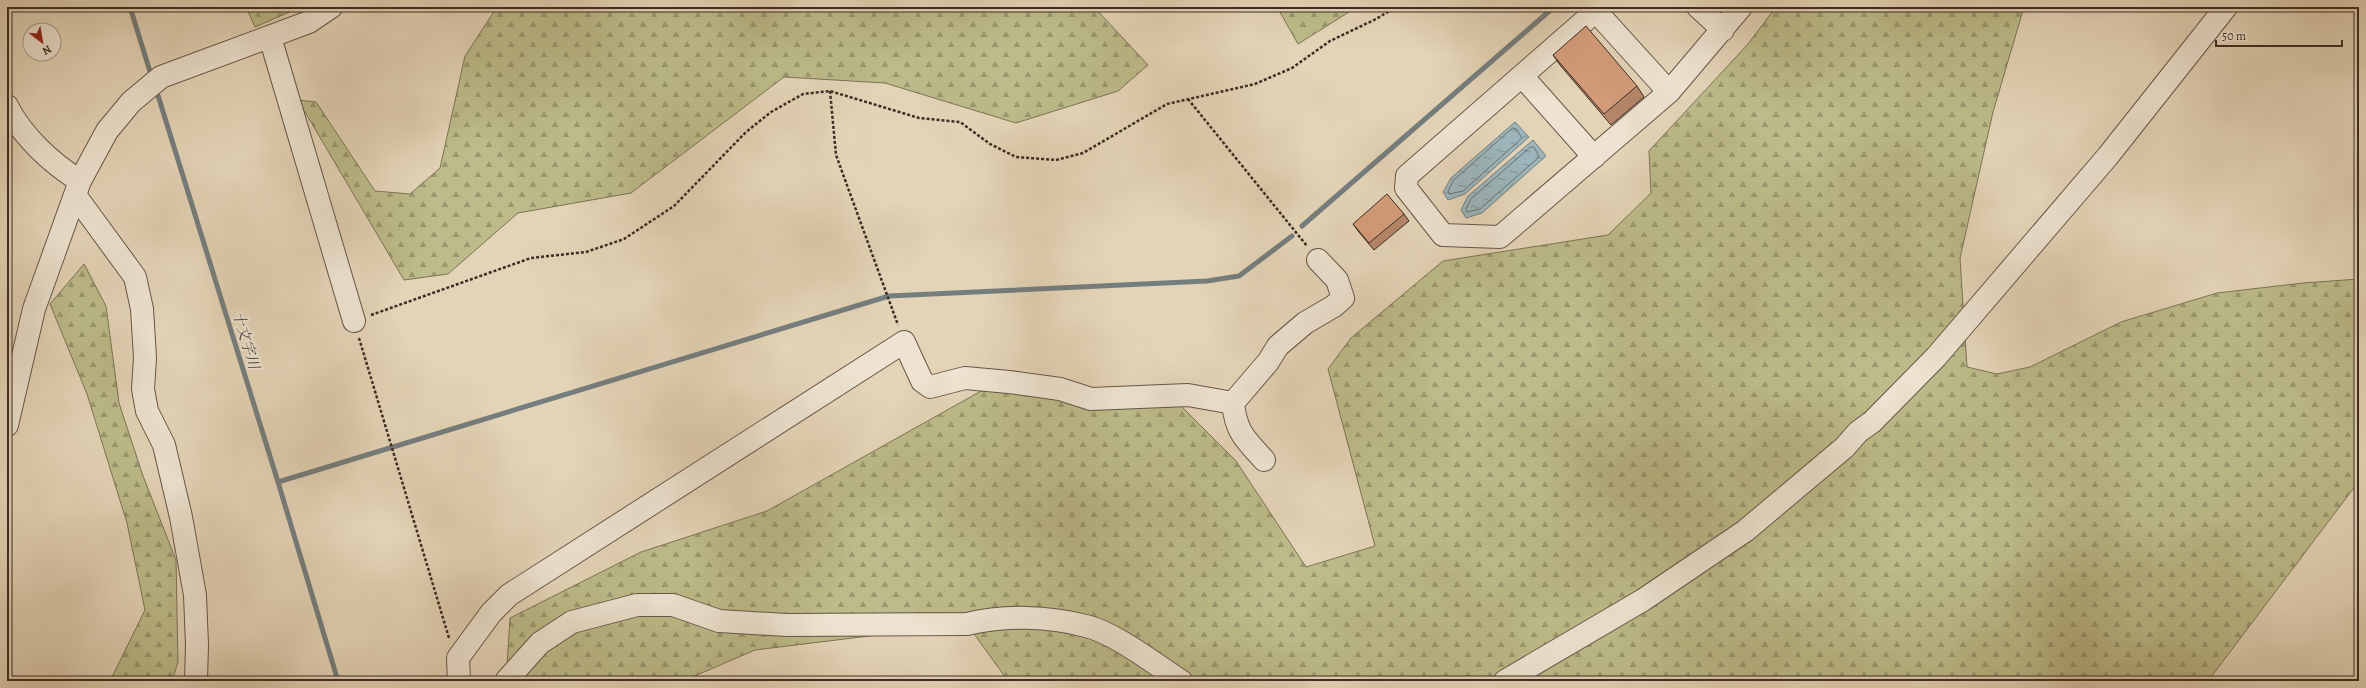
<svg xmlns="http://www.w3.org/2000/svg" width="2366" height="688" viewBox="0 0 2366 688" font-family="Alegreya,'Noto Serif JP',serif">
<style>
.forest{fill:url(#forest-firs);stroke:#7c7456}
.water{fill:url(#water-ripples);stroke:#757e7e}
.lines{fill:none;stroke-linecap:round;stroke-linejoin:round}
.shore{stroke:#6c706f;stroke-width:1}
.stream{stroke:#757e7e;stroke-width:5}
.minor-casing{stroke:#675649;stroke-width:24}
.path{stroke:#3d2c24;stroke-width:2.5;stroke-dasharray:3 2;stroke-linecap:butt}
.minor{stroke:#ede3d0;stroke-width:22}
.wall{fill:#b68669;stroke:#3d2c24}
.building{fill:#d49c7a;stroke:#3d2c24}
.labels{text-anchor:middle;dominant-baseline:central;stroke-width:4;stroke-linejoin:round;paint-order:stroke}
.water-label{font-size:15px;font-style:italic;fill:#504742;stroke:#ede3d0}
</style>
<defs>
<pattern id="forest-firs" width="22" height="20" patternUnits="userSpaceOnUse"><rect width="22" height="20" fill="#bcbb89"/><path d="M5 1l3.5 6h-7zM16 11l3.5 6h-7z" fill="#9a9870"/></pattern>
<pattern id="water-ripples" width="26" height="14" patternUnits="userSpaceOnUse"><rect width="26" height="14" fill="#9bb5ba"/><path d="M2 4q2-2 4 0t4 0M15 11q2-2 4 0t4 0" fill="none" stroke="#809397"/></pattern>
</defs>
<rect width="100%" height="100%" fill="#e4d4b7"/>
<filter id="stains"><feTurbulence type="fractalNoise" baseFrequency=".005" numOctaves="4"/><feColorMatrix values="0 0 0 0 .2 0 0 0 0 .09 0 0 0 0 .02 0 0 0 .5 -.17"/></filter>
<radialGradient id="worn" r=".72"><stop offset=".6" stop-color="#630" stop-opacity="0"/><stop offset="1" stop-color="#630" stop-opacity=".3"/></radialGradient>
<path class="forest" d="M246 7H301L255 27Z
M497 7H1094L1148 65 1118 91 1016 123 885 83 784 77 631 193 518 213 448 274 404 280 298 100 316 102 375 191 410 194 440 168 465 56Z
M1277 7H1357L1298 44Z
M1776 7H2024L1993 112 1960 258 1967 367 1997 374 2030 367 2121 322 2217 293 2303 283 2359 279V481L2208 681H1008L967 624 755 650 683 681H506L510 618 641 552 767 511 990 386 1175 400 1236 461 1306 567 1375 546 1328 369 1351 338 1443 261 1608 235 1651 193 1649 151 1748 44Z
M84 264 106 306 119 403 143 476 176 560 178 662 172 681H110L145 610 127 523 87 394 50 304Z"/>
<path class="water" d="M1515 122 1529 137 1465 194 1448 200 1443 192 1451 178Z
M1533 140 1546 156 1482 213 1466 218 1461 210 1468 196Z"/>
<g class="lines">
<path class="shore" d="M1513 128 1516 129 1522 138 1463 191 1449 194 1448 191 1454 180Z
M1531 147H1534L1539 157 1480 209 1467 212 1466 209 1471 199Z"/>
<path class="stream" d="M130 7 152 78
M156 89 278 482 338 681
M1302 226 1554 7
M278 482 889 296 1207 281 1239 276 1292 236"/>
<g class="minor-casing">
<path id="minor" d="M1592 7 1669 92
M1698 7 1723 30
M1596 11 1407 176 1406 188 1443 235 1500 237 1669 92 1741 7
M270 37 354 321
M1522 76 1594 157
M7 106C22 136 51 163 80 181
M75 195 135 277 142 309 145 358 143 389 147 411 164 445 181 517 195 595 197 645 196 681
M1233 403C1236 432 1245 439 1264 460
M7 425 34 309 80 181 107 131 131 102 161 77 309 22 331 7
M459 681 458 658 491 613 509 595 904 342 922 381 930 387 965 378 1009 382 1060 389 1091 399 1188 395 1233 403 1268 362 1278 346 1305 323 1334 306 1343 298 1337 280 1318 260
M506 681 540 643 572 622 637 605H673L719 621 787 625 967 624C1005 615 1048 616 1086 626 1115 633 1155 664 1181 681
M1505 681 1643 600 1745 531 1845 447 1858 432 1872 422 1936 357 2108 156 2226 7"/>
</g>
<path class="path" d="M830 91 836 155 898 325
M1188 99 1307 246
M371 315 531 258 586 252 624 239 674 206 746 132 771 112 803 94 830 91 919 118 960 122 990 144 1016 157 1056 160 1083 153 1167 104 1255 84 1292 68 1330 41 1376 19 1396 7
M359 338 449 638"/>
<use href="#minor" class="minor"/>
</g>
<path class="wall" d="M1553 55 1637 86 1644 97 1611 125 1560 65Z
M1404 214 1409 221 1374 250 1358 231 1353 224Z"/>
<path class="building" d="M1586 26 1637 86 1604 114 1553 55Z
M1387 194 1404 214 1369 243 1353 224Z"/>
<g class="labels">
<g class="water-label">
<text transform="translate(246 340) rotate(73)">十文字川</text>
</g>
</g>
<rect width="2366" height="688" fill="none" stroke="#e4d4b7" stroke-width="24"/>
<rect x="8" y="8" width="2350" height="672" fill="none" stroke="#3d2c24" stroke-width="2"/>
<rect x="12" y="12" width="2342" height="664" fill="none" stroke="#3d2c24"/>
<g transform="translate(42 42) rotate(149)"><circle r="19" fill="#ede3d0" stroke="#a79a8b"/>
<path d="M0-3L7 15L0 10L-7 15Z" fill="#8f2418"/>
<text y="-6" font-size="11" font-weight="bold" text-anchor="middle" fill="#3d2c24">N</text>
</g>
<path d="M2216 40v6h126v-6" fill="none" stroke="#3d2c24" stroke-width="2"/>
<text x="2222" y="40" font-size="12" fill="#3d2c24" stroke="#ede3d0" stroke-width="3" paint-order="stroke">50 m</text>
<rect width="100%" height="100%" filter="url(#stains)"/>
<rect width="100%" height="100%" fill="url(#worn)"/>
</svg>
